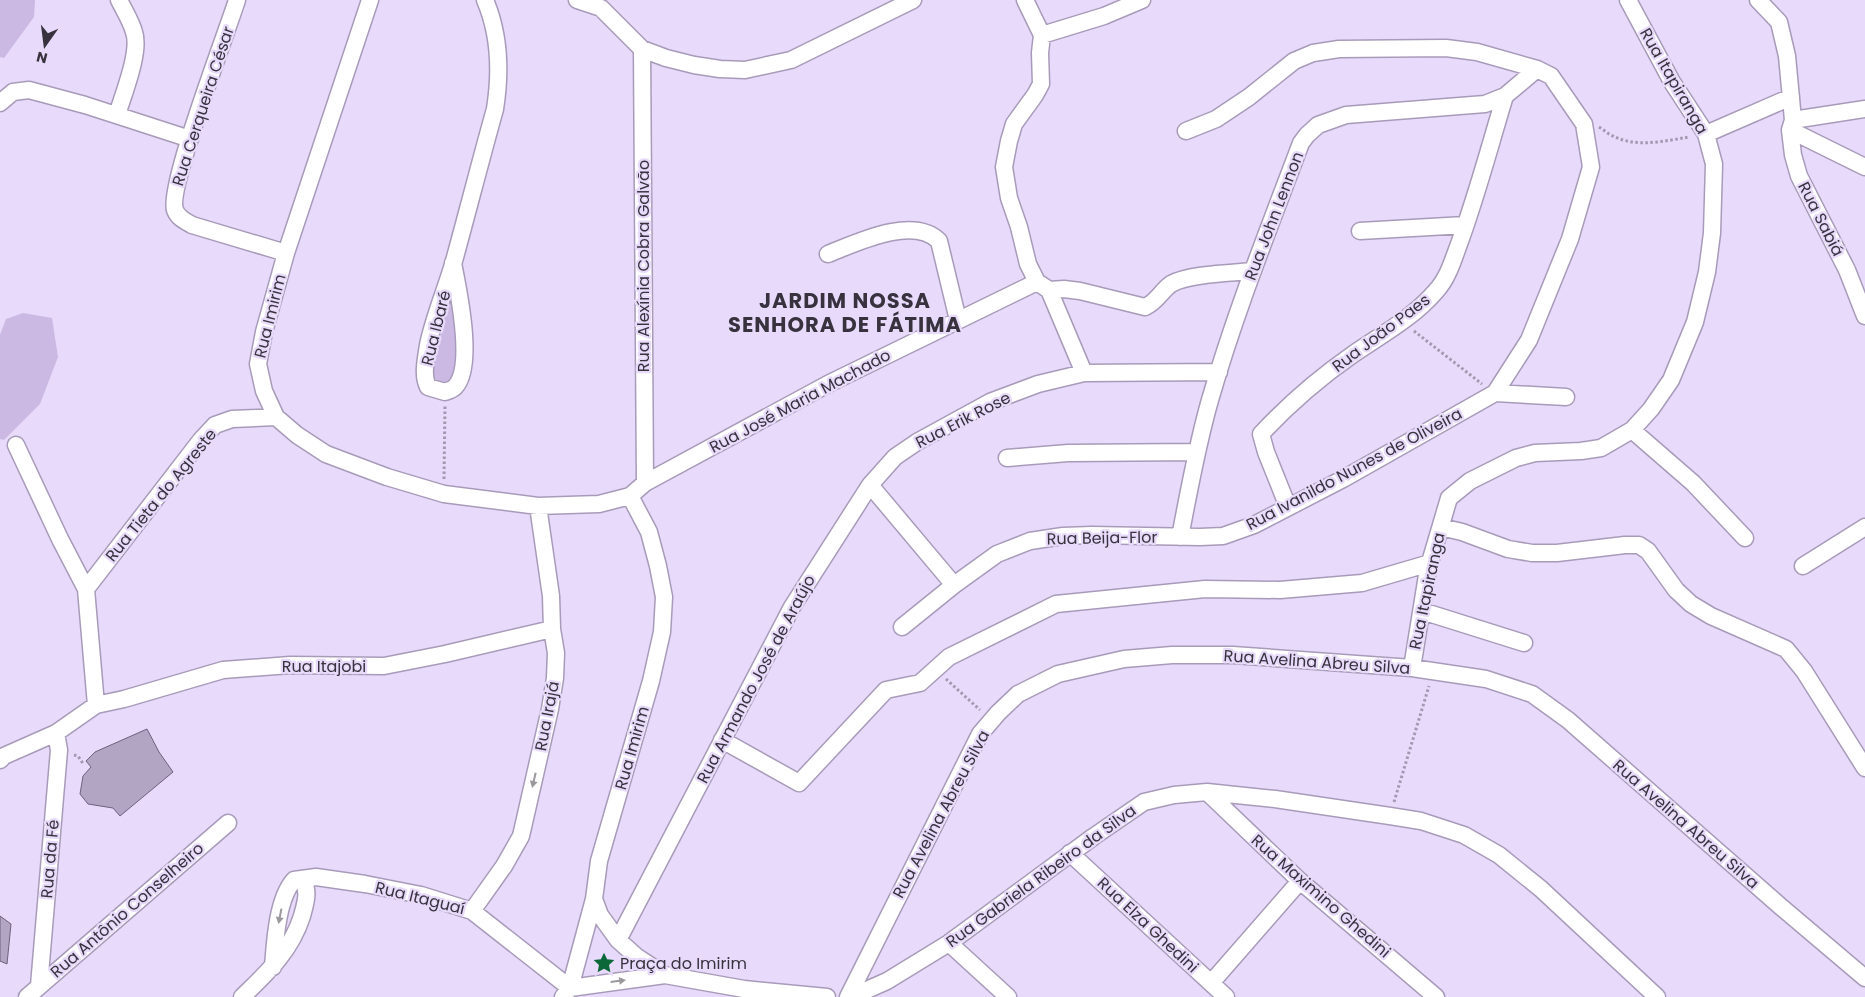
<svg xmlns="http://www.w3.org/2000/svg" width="1865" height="997" viewBox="0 0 1865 997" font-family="Poppins,sans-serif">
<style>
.green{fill:#cbb9e4}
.building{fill:#b2a5c4;stroke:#6d617c}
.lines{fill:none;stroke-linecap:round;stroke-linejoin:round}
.minor-casing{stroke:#a89bb9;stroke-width:19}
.path{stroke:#a298b0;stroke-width:3;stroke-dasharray:2.5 2.5;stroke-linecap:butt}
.minor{stroke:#fff;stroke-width:16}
.oneway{fill:#9b989e}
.labels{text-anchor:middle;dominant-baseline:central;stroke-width:4.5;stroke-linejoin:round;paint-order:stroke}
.street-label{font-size:16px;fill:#37323e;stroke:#e7dafa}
.poi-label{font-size:16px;fill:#37323e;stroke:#e7dafa;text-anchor:start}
.district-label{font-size:21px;font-weight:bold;letter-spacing:1px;fill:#37323e;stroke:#e7dafa}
</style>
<rect width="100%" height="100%" fill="#e7dafa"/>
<path class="green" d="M0 0H35L34 17 4 58 0 57Z
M451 291 458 335 459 357 452 383 440 384 434 378V361Z
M23 313 52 318 58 357 40 404 4 440 0 439V335L6 319Z"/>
<path class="building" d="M147 729 159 752 173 772 120 816 113 808 88 804 80 794 83 776 91 767 86 761 95 752Z
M0 916 11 924 7 964 0 961Z"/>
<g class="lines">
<g class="minor-casing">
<path id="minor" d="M237 0C227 32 167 188 175 210 178 218 185 221 192 225L286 253
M370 0 286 253 264 332 258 364 264 391 276 417 297 435 326 454 387 477 444 494 538 506 599 504 630 496 649 532 658 566 664 597 662 632 651 681 599 861 594 899 600 915 618 940 637 957 665 975
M577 0 601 8 642 49 666 58 694 65 720 69 745 70 791 60 913 0
M1025 0 1042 35 1040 53 1041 84 1035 95 1014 124 1009 141 1004 167 1009 198 1019 227 1028 264 1037 282 1049 290 1084 373
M1758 0 1779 22 1787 56 1793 120 1790 130 1793 155 1799 176 1847 270 1865 316
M1042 35 1104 16 1142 0
M642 49 645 483
M0 103 13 92 29 90 85 105 190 139
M117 115C123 95 141 51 134 32 131 21 124 10 119 0
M1793 120 1865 109
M1790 130 1865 167
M1706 134 1791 97
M1360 231 1465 225
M828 254C856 243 913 215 939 241L958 320
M453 263C458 289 475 366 455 387 453 389 448 391 445 392L428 387C422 375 426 359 428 345 434 316 446 289 454 261 468 210 481 159 495 109 501 71 500 35 485 0
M1049 290 1064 289 1080 291 1145 307C1157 302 1161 291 1171 284 1188 274 1232 273 1253 271
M1495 393 1566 397
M1632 430 1693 483 1745 538
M16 445 60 539 86 589 96 705
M1007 458 1068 453 1197 452
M870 485 895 457 917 442 990 402 1038 384 1084 373 1219 372
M630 496 645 483 828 384 1037 282
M1288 507 1266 452 1261 434C1288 405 1319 378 1352 355 1381 335 1413 318 1436 291 1448 278 1453 260 1459 244 1477 195 1490 145 1505 96
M1441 527 1462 532 1508 549 1532 553H1557L1625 545H1639L1648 551 1676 590 1691 604 1711 616 1786 649 1804 671 1865 768
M1180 537C1189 491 1197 445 1210 400 1235 313 1269 228 1301 143L1307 135 1318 125 1346 115 1485 104 1505 96 1537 69
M1803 566 1865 527
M86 589 201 440 215 425 232 419 276 417
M1422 611 1524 643
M902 627 954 585 997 554 1030 541 1063 536 1092 535 1200 537 1223 536 1254 525 1343 479 1495 393 1529 340 1570 239 1591 167 1584 124 1551 76 1537 69 1477 52 1446 48 1339 49 1313 53 1294 61 1249 97 1216 119 1186 131
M1412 668 1428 569 1449 498 1470 481 1516 458 1535 453 1581 451 1601 448 1632 430 1651 409 1671 380 1695 322 1707 272 1712 233 1714 164 1706 134 1672 82 1628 0
M722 740 799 783 886 690 920 683 949 657 1056 604 1205 589 1280 590 1362 583 1430 563
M0 760 4 756 56 733 96 705 124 699 223 670 290 665 384 666 445 654 552 629
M1207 792 1300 881 1436 997
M1070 853 1226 997
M472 911 504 866 521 836 550 709 555 678 556 653 552 629 551 596 538 506
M618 940 792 607 870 485 954 585
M949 943 1008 997
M273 967C275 942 277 899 294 880L316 877 365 884 421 895 472 911 570 988
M1211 983 1300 881
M39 986 59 750 56 733
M570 988 665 975 744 989 827 997
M27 997 228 823
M242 997C267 973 291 951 302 916 306 901 309 893 303 879
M563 997 570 988 594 899
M848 997 980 734 998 713 1018 694 1058 674 1124 659 1172 655H1233L1412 668 1486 679 1532 694 1568 720 1780 906 1865 978
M851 997 887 981 949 943 1093 837 1144 802 1174 795 1207 792 1275 799 1390 816 1421 821 1464 835 1499 855 1541 889 1657 997"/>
</g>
<path class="path" d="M1599 127C1604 130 1608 134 1613 136 1636 148 1665 141 1689 137
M1414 331 1482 384
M444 479 445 405
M946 679 980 710
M74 755 78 756 84 765
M1394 802 1429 686"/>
<use href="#minor" class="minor"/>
</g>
<defs><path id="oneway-solid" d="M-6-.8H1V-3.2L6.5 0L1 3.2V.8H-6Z" transform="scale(1.25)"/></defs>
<g class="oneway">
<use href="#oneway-solid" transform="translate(534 780) rotate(103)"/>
<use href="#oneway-solid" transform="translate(280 916) rotate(101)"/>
<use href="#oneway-solid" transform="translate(618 981) rotate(-7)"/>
</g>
<defs>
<g id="sight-bare" transform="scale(1.725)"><path d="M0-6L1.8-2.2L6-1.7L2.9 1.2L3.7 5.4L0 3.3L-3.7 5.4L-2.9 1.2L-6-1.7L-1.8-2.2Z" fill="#0c6739" stroke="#e7dafa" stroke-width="2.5" paint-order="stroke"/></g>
</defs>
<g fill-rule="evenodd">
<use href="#sight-bare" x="604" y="963"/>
</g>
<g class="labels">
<g class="street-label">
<text transform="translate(1674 81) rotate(60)">Rua Itapiranga</text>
<text transform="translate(203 106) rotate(-72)">Rua Cerqueira César</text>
<text transform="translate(1274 216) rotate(-69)">Rua John Lennon</text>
<text transform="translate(1821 219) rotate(63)">Rua Sabiá</text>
<text transform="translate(643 266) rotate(-90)">Rua Alexínia Cobra Galvão</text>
<text transform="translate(270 316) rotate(-76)">Rua Imirim</text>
<text transform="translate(436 328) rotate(-76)">Rua Ibaré</text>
<text transform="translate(1381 333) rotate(-37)">Rua João Paes</text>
<text transform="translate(800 401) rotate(-28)">Rua José Maria Machado</text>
<text transform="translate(963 420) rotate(-27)">Rua Erik Rose</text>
<text transform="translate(1354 469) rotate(-28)">Rua Ivanildo Nunes de Oliveira</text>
<text transform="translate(161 495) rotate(-51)">Rua Tieta do Agreste</text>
<text transform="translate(1102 538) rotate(-1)">Rua Beija-Flor</text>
<text transform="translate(1427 591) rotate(-78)">Rua Itapiranga</text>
<text transform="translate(1317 662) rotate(4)">Rua Avelina Abreu Silva</text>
<text x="324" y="666">Rua Itajobi</text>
<text transform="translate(756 679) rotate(-62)">Rua Armando José de Araújo</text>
<text transform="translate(547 716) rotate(-79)">Rua Irajá</text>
<text transform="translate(632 748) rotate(-74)">Rua Imirim</text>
<text transform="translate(941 814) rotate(-62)">Rua Avelina Abreu Silva</text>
<text transform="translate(1686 824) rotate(41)">Rua Avelina Abreu Silva</text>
<text transform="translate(50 859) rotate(-85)">Rua da Fé</text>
<text transform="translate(1041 876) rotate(-36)">Rua Gabriela Ribeiro da Silva</text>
<text transform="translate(1321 896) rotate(41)">Rua Maximino Ghedini</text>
<text transform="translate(420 898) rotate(14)">Rua Itaguaí</text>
<text transform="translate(127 910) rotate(-41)">Rua Antônio Conselheiro</text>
<text transform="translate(1148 925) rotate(43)">Rua Elza Ghedini</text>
</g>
<g class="poi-label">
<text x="620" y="963">Praça do Imirim</text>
</g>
<g class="district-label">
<text x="845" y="300">JARDIM NOSSA<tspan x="845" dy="24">SENHORA DE FÁTIMA</tspan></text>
</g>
</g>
<g transform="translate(45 45) rotate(194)" stroke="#e7dafa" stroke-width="4" paint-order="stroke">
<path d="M0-4L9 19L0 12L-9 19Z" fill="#37323e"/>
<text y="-8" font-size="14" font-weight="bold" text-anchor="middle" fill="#37323e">N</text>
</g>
</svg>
